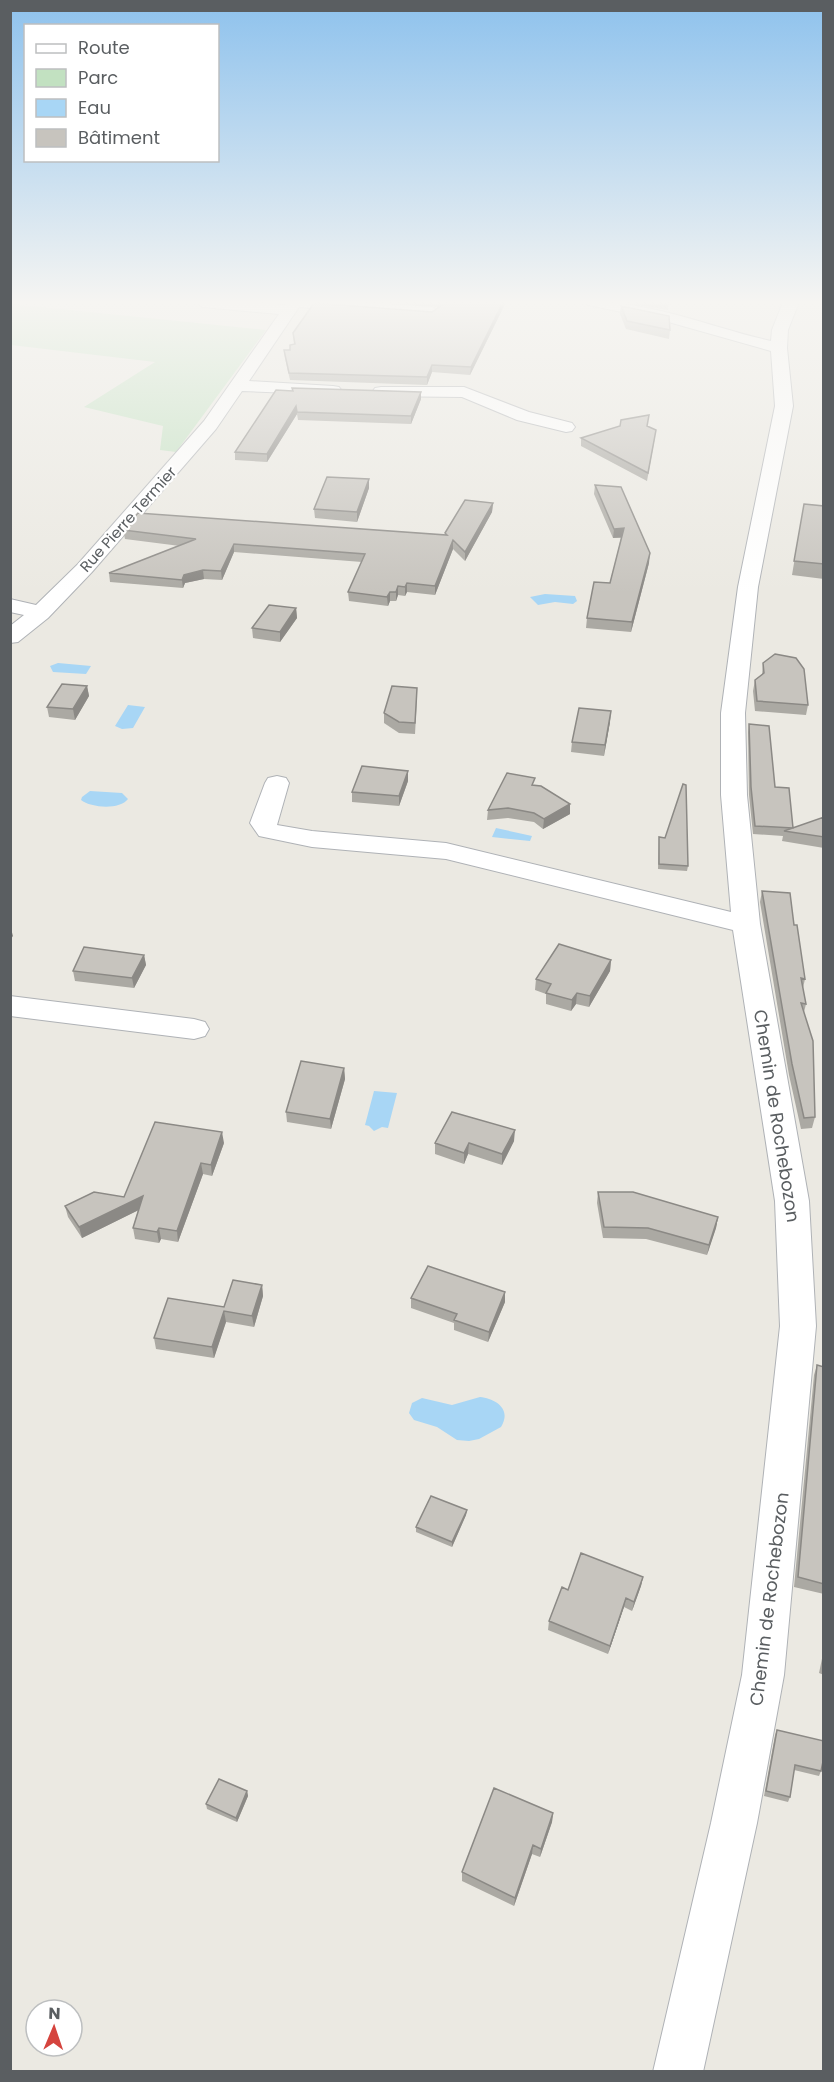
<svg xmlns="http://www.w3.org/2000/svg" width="834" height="2082" viewBox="0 0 834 2082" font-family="Poppins,sans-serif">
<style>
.green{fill:#c2e1c1}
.water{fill:#a8d6f5}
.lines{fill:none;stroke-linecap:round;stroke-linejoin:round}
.minor-casing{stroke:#afb2b6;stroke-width:2}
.minor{fill:#fff;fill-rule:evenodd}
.wall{fill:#aba9a3}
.shaded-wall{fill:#8b8985}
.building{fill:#c7c4be;stroke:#8b8985;stroke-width:1.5}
.labels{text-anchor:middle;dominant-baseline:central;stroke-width:4.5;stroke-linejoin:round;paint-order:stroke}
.far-street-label{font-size:15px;fill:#5a5e61;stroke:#fff}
.street-label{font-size:18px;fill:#5a5e61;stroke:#fff}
</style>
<rect width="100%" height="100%" fill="#ebe9e2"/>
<path class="green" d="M11 304 266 330 176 452 160 450 163 426 84 407 155 362 11 345Z"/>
<path class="water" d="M545 594 575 596 577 601 573 604 555 602 538 605 530 597Z
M58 663 91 666 86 674 53 672 50 666Z
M128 705 145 707 133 728 122 729 115 726Z
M90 791 122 793 128 799C120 810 91 808 81 800L82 797Z
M496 828 532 836 530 841 492 837Z
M374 1091 397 1093 388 1128 382 1127 374 1131 369 1126 365 1125Z
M480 1397C496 1399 512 1409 501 1427L479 1439 469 1441 457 1440 437 1427 414 1420 409 1413 412 1403 422 1398 452 1405Z"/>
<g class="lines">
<g class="minor-casing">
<path id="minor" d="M195 302H252L285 305 286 302H356L432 307 440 312 432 317 299 307 249 381 333 386 339 387 342 391 339 395 242 391 216 429 92 572 48 618 18 642 10 643V626L24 615 10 612V599L36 605 78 564 204 421 279 314 203 307Z
M585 302C650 300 709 327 771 341L772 330 783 302H799L788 330 787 348 793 406 758 587 745 713 747 795 760 924 809 1201 816 1326 784 1675 757 1823 703 2072H653L711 1823 742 1675 780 1326 775 1201 733 930 446 859 312 847 259 836 250 823 265 783 268 778 277 776 286 778 289 783 277 825 312 831 446 843 731 912 721 795V713L738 587 775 406 771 351 665 321 588 305Z
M381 387H464L529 412 572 423 575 427 572 431 566 432 517 420 462 397 375 396 372 392 375 388Z
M10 996 194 1019 205 1022 209 1029 205 1036 194 1039 10 1016Z"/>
</g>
<use href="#minor" class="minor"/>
</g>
<path class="wall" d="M381 302H506L470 375 432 372 427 385 290 380 285 358 284 350H290V345L294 344 293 333 432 312 438 308 437 307Z
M620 302H668V310Z
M621 306 670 330 669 339 626 329 620 314Z
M292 391 421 392V399L411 424 298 420 297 414 267 462 235 460V452Z
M647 426 655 437 647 481 581 446V438Z
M369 479V488L357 522 315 518 314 509Z
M595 485 649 563 631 632 586 628 587 618 610 583 621 538H613L594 494Z
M493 503 492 512 465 561 453 549 435 595 407 592 405 596 398 595 396 601H390L388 606 349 601 348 592 362 562 234 552 222 580 204 579 185 583 183 588 110 582 109 573 180 546 125 539 123 530 445 535V533Z
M804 504 824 506V579L792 575Z
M296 608 297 618 280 642 253 638 252 628Z
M763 663 808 705 806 715 755 711 753 691 755 680 762 675Z
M87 686 89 696 75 720 49 717 47 707Z
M417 698 415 734 399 733 384 723V713Z
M610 722 604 756 571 752 572 742Z
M749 724 793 828 824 817V848L782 841 783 836 753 834 749 795 748 732Z
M408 781 399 806 352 802V792Z
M535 785 570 804V814L543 829 534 822 508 818 487 820 488 810Z
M659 837 688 866 687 871 658 869Z
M762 891 794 925 805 979 803 988 806 1004 804 1012 815 1117 812 1128 801 1129 789 1075 760 902Z
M144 955 146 965 134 988 75 981 73 971Z
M611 960 610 971 589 1007 576 1004 571 1011 546 1004V994L535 990 536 979Z
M344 1068 345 1079 331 1129 287 1122 286 1112Z
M514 1141 502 1165 468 1154 464 1164 435 1154V1143Z
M224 1143 212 1176 203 1174 178 1242 161 1239 159 1243 135 1239 133 1228 138 1210 82 1238 68 1217 65 1206 124 1197Z
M598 1192 718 1217 716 1228 707 1255 646 1239 603 1238 597 1203Z
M262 1285 263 1296 254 1327 226 1322 214 1358 156 1349 154 1338 224 1307Z
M505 1292V1302L488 1342 454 1330V1323L411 1308V1298Z
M817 1365 824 1367V1594L794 1587 814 1375Z
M467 1510 466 1515 452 1547 416 1532V1527Z
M643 1577 641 1586 632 1611 624 1607 608 1654 548 1630 549 1621 568 1590Z
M824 1649V1675L819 1673Z
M777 1730 821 1771 819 1776 794 1770 790 1797 788 1802 764 1796 775 1735Z
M247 1791 248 1796 237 1822 207 1809 206 1804Z
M553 1813 552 1822 540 1857 532 1854 514 1906 462 1881V1872Z"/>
<path class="shaded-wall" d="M503 302H506L470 375 471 367Z
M432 365V372L427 385V377Z
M421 392V399L411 424V416Z
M296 406 297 414 267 462V454Z
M369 479V488L357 522V512Z
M493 503 492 512 465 561V552Z
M624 528 623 537 613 538 614 529Z
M453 540V549L435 595V586Z
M234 544V552L222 580 221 571Z
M650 553 649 563 631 632 632 622Z
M203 570 204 579 185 583 183 588 182 580 184 575Z
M407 583V592L405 596V587Z
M398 586V595L396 601V592Z
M390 592V601L388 606 387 597Z
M296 608 297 618 280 642V632Z
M87 686 89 696 75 720 73 709Z
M611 711 610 722 604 756 605 745Z
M408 771V781L399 806V796Z
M570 804V814L543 829 544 819Z
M10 925 13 936 10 940Z
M144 955 146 965 134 988 132 978Z
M611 960 610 971 589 1007 590 996Z
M577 993 576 1004 571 1011 572 1000Z
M344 1068 345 1079 331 1129 330 1119Z
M515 1130 514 1141 502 1165V1154Z
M222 1132 224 1143 212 1176 211 1165Z
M469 1143 468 1154 464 1164V1153Z
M201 1163 203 1174 178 1242 177 1231Z
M143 1196 145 1207 82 1238 79 1227Z
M718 1217 716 1228 707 1255 709 1245Z
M159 1228 161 1239 159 1243 157 1232Z
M262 1285 263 1296 254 1327 252 1316Z
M505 1292V1302L488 1342 489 1332Z
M224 1311 226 1322 214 1358 212 1347Z
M467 1510 466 1515 452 1547V1542Z
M643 1577 641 1586 632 1611 634 1602Z
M626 1598 624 1607 608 1654 610 1646Z
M247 1791 248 1796 237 1822 236 1818Z
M553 1813 552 1822 540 1857 541 1849Z
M533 1845 532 1854 514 1906 515 1898Z"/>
<path class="building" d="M439 302H503L471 367 432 365 427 377 289 373 284 350H290V345L295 344 293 333 314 303 432 312 442 305Z
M656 302H668V304Z
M621 306 669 316 670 330 627 321Z
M292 388 421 392 411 416 297 412 296 406 267 454 235 452 276 390 293 391Z
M649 415 647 426 656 430 648 473 581 438 620 426 621 420Z
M327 477 369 479 357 512 314 509Z
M595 485 621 487 650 553 632 622 587 618 594 582 610 583 624 528 614 529Z
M465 500 493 503 465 552 453 540 435 586 407 583 405 587 398 586 396 592H390L387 597 348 592 365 554 234 544 221 571 203 570 184 575 182 580 109 573 196 539 123 530 138 513 447 535 445 533Z
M804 504 824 506V564L794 561Z
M269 605 296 608 280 632 252 628Z
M775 654 796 658 804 669 808 705 757 701 755 680 764 673 763 663Z
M62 684 87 686 73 709 47 707Z
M392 686 417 688 415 723 399 722 384 713Z
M579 708 611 711 605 745 572 742Z
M749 724 769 726 775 787 789 788 793 828 755 826 751 787Z
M362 766 408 771 399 796 352 792Z
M507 773 535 778 532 785 541 786 570 804 544 819 534 813 508 808 488 810Z
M683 784 686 785 688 866 659 864V837L665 838Z
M824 817V837L784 831Z
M762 891 790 893 794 925H797L805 979 801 978 806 1004 801 1003 813 1041 815 1117 804 1118 792 1064Z
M559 944 611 960 590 996 577 993 572 1000 546 993 551 984 536 979Z
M84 947 144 955 132 978 73 971Z
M301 1061 344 1068 330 1119 286 1112Z
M452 1112 515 1130 502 1154 469 1143 464 1153 435 1143Z
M155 1122 222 1132 211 1165 201 1163 177 1231 159 1228 157 1232 133 1228 143 1196 79 1227 65 1206 94 1192 124 1197Z
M598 1192H633L718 1217 709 1245 648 1228 604 1227Z
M428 1266 505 1292 489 1332 454 1320 457 1314 411 1298Z
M233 1280 262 1285 252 1316 224 1311 212 1347 154 1338 168 1298 224 1307Z
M817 1365 824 1367V1584L798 1577Z
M431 1496 467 1510 452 1542 416 1527Z
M581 1553 643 1577 634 1602 626 1598 610 1646 549 1621 562 1587 568 1590Z
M777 1730 824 1741V1757L821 1771 795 1765 790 1797 766 1791Z
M219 1779 247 1791 236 1818 206 1804Z
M494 1788 553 1813 541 1849 533 1845 515 1898 462 1872Z"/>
<linearGradient id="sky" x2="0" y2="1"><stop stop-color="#8ec2ed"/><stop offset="0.51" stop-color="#f6f5f2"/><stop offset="1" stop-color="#f6f5f2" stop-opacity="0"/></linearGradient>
<rect width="834" height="593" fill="url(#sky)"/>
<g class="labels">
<g class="far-street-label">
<text transform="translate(128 519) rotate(-48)">Rue Pierre Termier</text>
</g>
<g class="street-label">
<text transform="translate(777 1116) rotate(81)">Chemin de Rochebozon</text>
<text transform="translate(769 1599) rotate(-83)">Chemin de Rochebozon</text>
</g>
</g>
<rect width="834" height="2082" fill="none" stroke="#5a5e61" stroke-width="24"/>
<rect x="24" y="24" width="195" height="138" fill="#ffffff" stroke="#bdbfc0" stroke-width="1.5"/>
<rect x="36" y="44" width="30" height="9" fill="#ffffff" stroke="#bdbfc0" stroke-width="1.5"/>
<text x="78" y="54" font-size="18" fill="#5a5e61">Route</text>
<rect x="36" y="69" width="30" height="18" fill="#c2e1c1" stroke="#bdbfc0" stroke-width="1.5"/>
<text x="78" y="84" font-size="18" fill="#5a5e61">Parc</text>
<rect x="36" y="99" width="30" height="18" fill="#a8d6f5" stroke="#bdbfc0" stroke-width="1.5"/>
<text x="78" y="114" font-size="18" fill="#5a5e61">Eau</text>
<rect x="36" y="129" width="30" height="18" fill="#c7c4be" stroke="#bdbfc0" stroke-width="1.5"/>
<text x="78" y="144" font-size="18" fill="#5a5e61">Bâtiment</text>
<g transform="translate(54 2028) rotate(2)"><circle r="28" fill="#ffffff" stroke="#bdbfc0" stroke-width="1.5"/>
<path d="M0-4.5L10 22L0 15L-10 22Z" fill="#d5443e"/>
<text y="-9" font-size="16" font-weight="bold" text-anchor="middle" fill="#5a5e61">N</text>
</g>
</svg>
